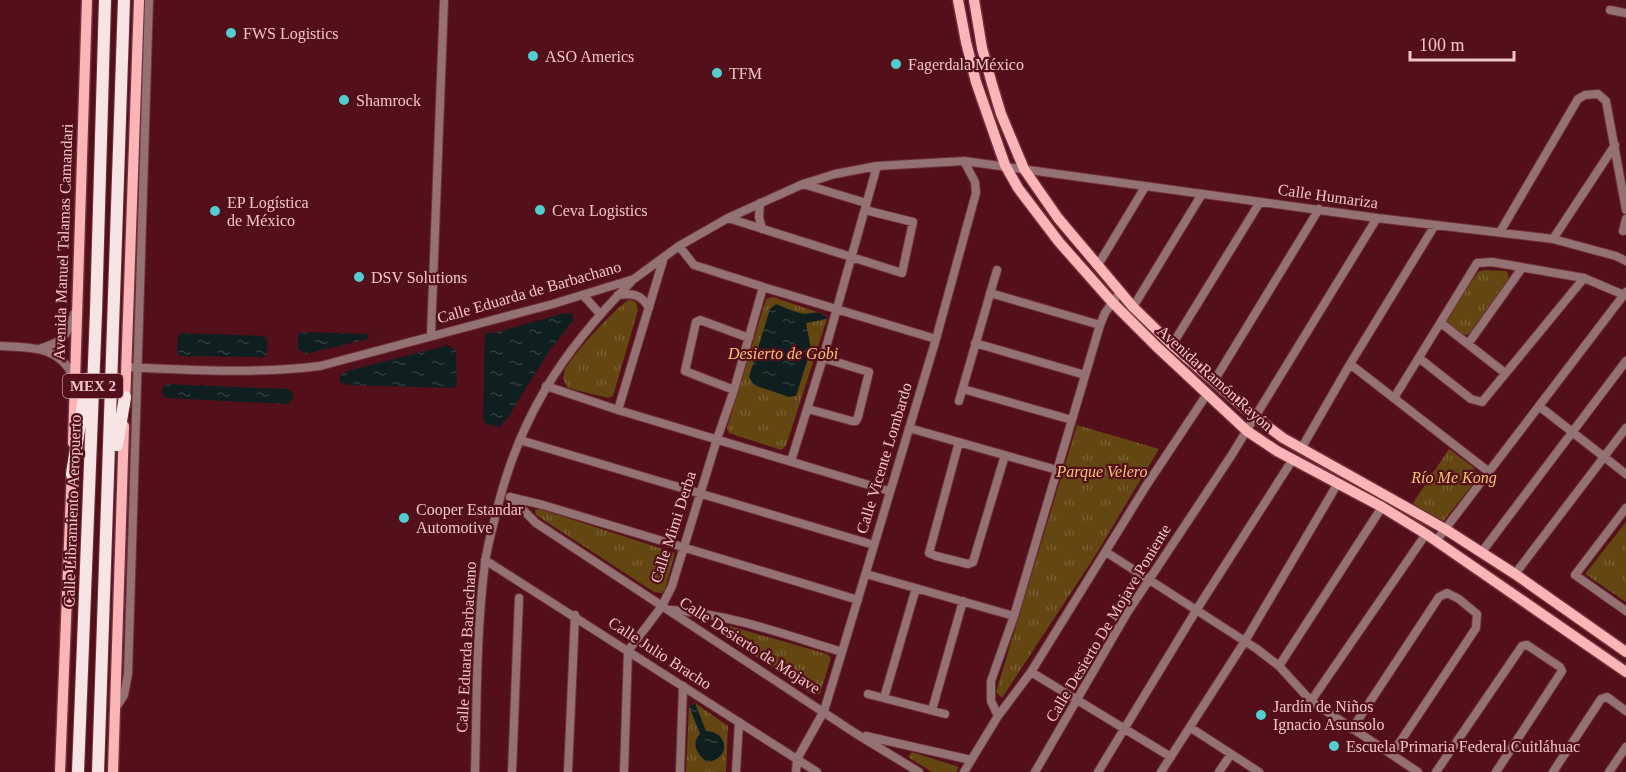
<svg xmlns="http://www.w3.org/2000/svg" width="1626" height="772" viewBox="0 0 1626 772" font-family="Georgia,serif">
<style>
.park{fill:url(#park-tufts)}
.water{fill:url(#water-ripples)}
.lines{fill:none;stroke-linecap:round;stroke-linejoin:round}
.minor-casing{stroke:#6f3139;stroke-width:10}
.major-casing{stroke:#6f3139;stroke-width:13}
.highway-casing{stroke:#6f3139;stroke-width:14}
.minor{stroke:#947172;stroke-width:8}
.major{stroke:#fcb5b6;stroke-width:10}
.highway{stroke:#f7e5e5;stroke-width:12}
.poi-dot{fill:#52cdd0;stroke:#53101a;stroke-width:2}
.labels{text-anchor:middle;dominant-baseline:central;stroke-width:4.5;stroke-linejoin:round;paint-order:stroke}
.shield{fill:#53101a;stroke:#c18f92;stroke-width:1.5}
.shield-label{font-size:15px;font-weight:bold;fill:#f0c5c6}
.poi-label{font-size:16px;fill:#f0c5c6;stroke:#53101a;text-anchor:start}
.street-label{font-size:16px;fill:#f0c5c6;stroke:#53101a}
.park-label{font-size:16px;font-style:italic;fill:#f7c475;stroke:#53101a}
</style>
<defs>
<pattern id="park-tufts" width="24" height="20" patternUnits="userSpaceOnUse" patternTransform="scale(1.5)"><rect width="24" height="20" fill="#634611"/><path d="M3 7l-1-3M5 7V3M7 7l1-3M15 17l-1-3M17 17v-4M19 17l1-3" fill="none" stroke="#7a5f32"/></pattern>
<pattern id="water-ripples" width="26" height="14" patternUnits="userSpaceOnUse" patternTransform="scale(1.5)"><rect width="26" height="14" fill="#0f1f20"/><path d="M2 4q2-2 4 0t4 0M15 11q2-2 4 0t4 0" fill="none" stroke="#323e3f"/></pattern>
</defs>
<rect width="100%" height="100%" fill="#53101a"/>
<path class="park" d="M1485 270 1507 271 1509 279 1470 333 1467 335C1459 335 1451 327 1447 321L1448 315 1478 272Z
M773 297 823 314 827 319 786 446 781 450 729 433 727 428 766 299Z
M630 299 636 302 638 310 613 396 608 398 568 388 563 379C564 376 564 373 565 370 572 355 617 306 630 299Z
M1077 425 1159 449 1095 556 1002 698 996 692Z
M1449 449 1473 467 1477 473V479L1442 523 1413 503Z
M540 509 675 553 665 589 662 593 654 592 536 515 535 510Z
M1626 522V602L1585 574Z
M719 623 827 654 831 658 820 694 813 695 715 629Z
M695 703 728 726 726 772H686L689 706Z
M912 752 959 767 956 772H932L908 757Z"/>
<path class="water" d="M776 304C784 307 792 311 800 313 811 316 819 307 827 319L806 323 811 349 796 396 789 397 754 385 749 377 770 309Z
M565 313 573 314V321L549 351 507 419 500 427 486 424 483 417 485 333H494Z
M303 332 369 334 368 339 305 354 298 349V334Z
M182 333 264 336 267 339V353L263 357 180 356 177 352 178 336Z
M448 345 456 351 457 386 452 388 347 385 340 382V376L347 371Z
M167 384 288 389 293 393V399L288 404 166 398 162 393V389Z
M695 703 706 731C730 732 730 760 707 762 698 755 690 744 700 734L689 706Z"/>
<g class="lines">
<g class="minor-casing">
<path id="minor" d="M1610 10 1626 13
M803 184 866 203
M760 203 759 217 762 229
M728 218 902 273 913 222 865 210
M1623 231 1626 219
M1500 232 1578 99 1585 95 1598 94 1606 101 1626 210
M1553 239 1615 145
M679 246 694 265 763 287 936 339
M1098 265 1145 187
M990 293 1100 325
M583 295 600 314
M618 295C633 293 641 294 649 308
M1133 307 1202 194
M1441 323 1505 373
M431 335 444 0
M975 343 1085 375
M1468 344 1522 268
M1172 345 1260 202
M0 346C30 348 58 345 73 376
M39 349C62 342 67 338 74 314
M1419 358 1471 399 1482 402 1584 278
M1350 364 1489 472
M127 367C191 370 256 374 320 366L553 304 634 279 679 246 728 218 803 184 835 174 877 166 964 161 1377 218 1553 239 1616 256 1626 261
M1214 381 1319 209
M546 386 618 410 889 491
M963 389 1072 420
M734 390 685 371 696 322 700 320 749 338
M1394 398 1477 263 1492 262 1584 278 1624 295
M959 401 997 270
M1539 406 1626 474
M808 409 852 421H856L858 417 869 372 823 358
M618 410 664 257
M909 428 1057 470
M520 440 874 545
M959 442 929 553 936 556 968 564 973 562 1005 455
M1301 449 1350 364 1435 225
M791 461 823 358 877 166
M510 497 536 523 858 735 919 772
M510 497 543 505 858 600
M1626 508 1575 575 1626 611
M1436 541 1626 292
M1106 552 1257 649 1279 666 1311 701 1418 772
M1481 553 1626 361
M485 560 817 772
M866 574 1014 616
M1515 574 1626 428
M671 610C730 614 786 635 842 652
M1279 666 1382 507
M1031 672 1171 757
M868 694 945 714
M884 698 916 588
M1311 701 1426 534
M115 709 124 695 128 674 149 0
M932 710 963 601
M998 716 991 701V681L1014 616 1100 325 1105 313 1120 292
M1191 728 1259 772
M1352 729 1439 597 1447 593 1459 599 1477 614 1476 628 1392 754
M866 736 971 760
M475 772C477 702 476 632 485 563 487 548 491 533 495 518 517 420 562 351 632 281
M512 772 519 598
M568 772 575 615
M624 772 628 651 662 606 672 586 717 439 734 390 763 287
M680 772 683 686
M736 772 739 722
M796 772 797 759 824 711 842 652 936 339 976 193 975 182 964 161
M964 772 998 716 1031 672 1146 486 1207 394
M1035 772 1127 613 1231 456 1377 218
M1098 772 1197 609 1293 459
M1161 772 1245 641 1338 483
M1219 772 1231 754
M1436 772 1522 646 1527 645 1560 667 1562 671 1496 772
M1553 772 1601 699 1607 697 1626 711
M1609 772 1626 747"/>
</g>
<g class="major-casing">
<path id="major" d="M958 0 966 42 976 82 1005 165 1018 188 1059 242 1112 302 1156 346 1247 431 1277 451 1382 507 1426 534 1626 672
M974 0 982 48 992 84 1001 114 1024 169 1058 218 1133 307 1172 345 1255 417 1283 438 1445 529 1515 574 1626 652
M125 404 139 0
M73 443 87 0
M60 772 72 468
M113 772 124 426"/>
</g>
<g class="highway-casing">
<path id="highway" d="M117 445 125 397
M72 474 87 379
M78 772 96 312 105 0
M98 772 124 0"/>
</g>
<use href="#minor" class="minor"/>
<use href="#major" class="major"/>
<use href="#highway" class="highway"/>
</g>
<g class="poi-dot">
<circle cx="231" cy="33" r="6"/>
<circle cx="533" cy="56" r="6"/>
<circle cx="896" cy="64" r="6"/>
<circle cx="717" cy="73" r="6"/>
<circle cx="344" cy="100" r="6"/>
<circle cx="540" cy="210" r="6"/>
<circle cx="215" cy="211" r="6"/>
<circle cx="359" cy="277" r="6"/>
<circle cx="404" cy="518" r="6"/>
<circle cx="1261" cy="715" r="6"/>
<circle cx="1334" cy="746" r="6"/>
</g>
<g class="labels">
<rect class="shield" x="63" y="374" width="60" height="24" rx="4.5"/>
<g class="shield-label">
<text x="93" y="386">MEX 2</text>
</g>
<g class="poi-label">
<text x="243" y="33">FWS Logistics</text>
<text x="545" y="56">ASO Americs</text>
<text x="908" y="64">Fagerdala México</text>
<text x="729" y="73">TFM</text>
<text x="356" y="100">Shamrock</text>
<text x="227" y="202">EP Logística<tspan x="227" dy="18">de México</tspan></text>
<text x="552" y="210">Ceva Logistics</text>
<text x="371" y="277">DSV Solutions</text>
<text x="416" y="509">Cooper Estandar<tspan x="416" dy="18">Automotive</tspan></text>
<text x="1273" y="706">Jardín de Niños<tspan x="1273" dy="18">Ignacio Asunsolo</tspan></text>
<text x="1346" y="746">Escuela Primaria Federal Cuitláhuac</text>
</g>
<g class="street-label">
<text transform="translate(1328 196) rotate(8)">Calle Humariza</text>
<text transform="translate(63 242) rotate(-88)">Avenida Manuel Talamas Camandari</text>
<text transform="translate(529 292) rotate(-16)">Calle Eduarda de Barbachano</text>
<text transform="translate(1215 378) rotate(42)">Avenida Ramón Rayón</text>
<text transform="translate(884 458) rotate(-73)">Calle Vicente Lombardo</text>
<text transform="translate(72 511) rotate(-88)">Calle Libramiento Aeropuerto</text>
<text transform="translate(673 527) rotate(-72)">Calle Mimi Derba</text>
<text transform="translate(1108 623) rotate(-59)">Calle Desierto De Mojave Poniente</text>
<text transform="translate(750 645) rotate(33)">Calle Desierto de Mojave</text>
<text transform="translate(466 647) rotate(-87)">Calle Eduarda Barbachano</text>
<text transform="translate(660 653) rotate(33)">Calle Julio Bracho</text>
</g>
<g class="park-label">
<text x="783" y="353">Desierto de Gobi</text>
<text x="1102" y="471">Parque Velero</text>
<text x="1454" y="477">Río Me Kong</text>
</g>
</g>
<path d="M1410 51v9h104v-9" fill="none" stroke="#f0c5c6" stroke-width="3"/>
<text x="1419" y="51" font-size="18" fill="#f0c5c6" stroke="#53101a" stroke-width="4.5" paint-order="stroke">100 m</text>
</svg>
